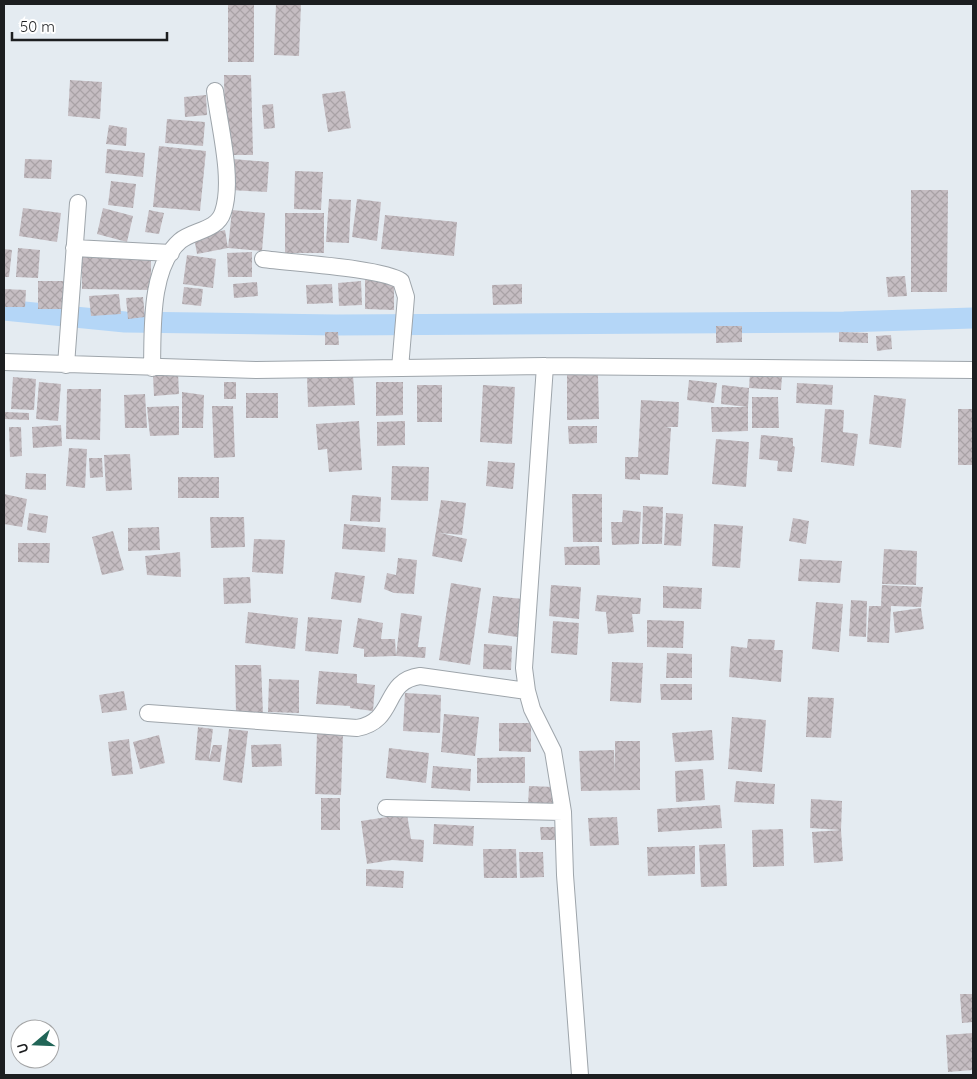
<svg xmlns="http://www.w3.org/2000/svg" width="977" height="1079" viewBox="0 0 977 1079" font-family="Quicksand,sans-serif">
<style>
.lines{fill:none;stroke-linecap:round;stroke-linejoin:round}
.canal{stroke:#b4d6f7;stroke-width:21}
.building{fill:url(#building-cross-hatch)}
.street-casing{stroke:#9ea5ab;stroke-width:18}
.street{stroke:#fff;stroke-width:16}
</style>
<defs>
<pattern id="building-cross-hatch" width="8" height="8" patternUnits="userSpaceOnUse" patternTransform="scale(1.25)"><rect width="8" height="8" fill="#c5bdc2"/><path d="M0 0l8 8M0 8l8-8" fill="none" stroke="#a9a2a6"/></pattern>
</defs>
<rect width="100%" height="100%" fill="#e4ebf1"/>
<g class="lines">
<path class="canal" d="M4 310 125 322 336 325 844 322 973 318"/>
</g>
<path class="building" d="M228 4H254V62H228Z
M276 4H301L299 56 274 55Z
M224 75H251L253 155H225Z
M70 80 102 82 100 119 68 116Z
M345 91 351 128 328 132 322 94Z
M206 95 207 115 185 117 184 97Z
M273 104 275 128 264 129 262 105Z
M167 119 205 122 203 146 165 143Z
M109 125 127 128 126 146 106 144Z
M159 146 206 151 200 211 153 207Z
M107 149 145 153 143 177 105 173Z
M25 159 52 160 51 179 24 178Z
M233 159 269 162 267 192 231 190Z
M295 171 323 172 321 210 294 209Z
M111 181 136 184 133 208 108 205Z
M911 190H948L947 292H911Z
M329 199 351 200 349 243 326 242Z
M357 199 381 202 377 241 352 237Z
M23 208 61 213 57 242 19 236Z
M103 208 133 216 127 242 97 234Z
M149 210 164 213 159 234 145 232Z
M232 210 265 213 262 251 228 248Z
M285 213H324V253H285Z
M385 215 457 222 454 256 381 249Z
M225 230 228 248 197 254 194 237Z
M18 248 40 250 38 278 16 277Z
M4 249 12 250 9 277H4Z
M252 252V277H228L227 253Z
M82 255 151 256V290L82 289Z
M187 255 216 259 213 288 183 284Z
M905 276 907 296 888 297 886 277Z
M365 280H394V310L365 309Z
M38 281H64V309H38Z
M361 281 362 305 339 306 338 283Z
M257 282 258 296 234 298 233 284Z
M332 284 333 303 307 304 306 285Z
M522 284V304L493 305 492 285Z
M184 287 203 289 201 306 182 304Z
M4 289 26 290 25 307H4Z
M119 294 121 314 91 316 89 296Z
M143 297 145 317 128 319 126 298Z
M716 326H742V342L716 343Z
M325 332H338L339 345H325Z
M839 332 868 333V343L839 342Z
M891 335 892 349 877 351 876 336Z
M178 373 179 394 154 396 153 375Z
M750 373 782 376 781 390 749 388Z
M353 375 355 405 308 407 307 377Z
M567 375H598L599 419 567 420Z
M13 377 36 379 34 410 11 409Z
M689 380 717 383 714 403 687 400Z
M39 382 61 384 58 421 36 419Z
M224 382H236V399H224Z
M376 382H403V415L376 416Z
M797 383 833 385 832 405 796 403Z
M417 385H442V422H417Z
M483 385 515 387 512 444 480 442Z
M722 385 749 388 748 407 721 404Z
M67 389H101L100 440 66 439Z
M182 392 204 395 203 428H182Z
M246 393H278V418H246Z
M145 394 147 428H125L124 395Z
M874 395 906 399 901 448 869 444Z
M752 397H778L779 428H752Z
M641 400 679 402 678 427H665L671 428 668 475 640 474V480L625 479V457H638Z
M179 406V435L150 436 147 407Z
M212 406H233L235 457 214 458Z
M711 407H748V431L712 432Z
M825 409 844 410 843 432 858 434 854 466 821 462Z
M958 409H973V465H958Z
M5 412 29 413V420L4 419Z
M359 421 362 470 329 472 327 449 318 450 316 424Z
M405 421V445L377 446V422Z
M61 425 62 446 33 448 32 427Z
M568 426H597V443L569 444Z
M9 427H21L22 456 10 457Z
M761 435 793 438V446L795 447 792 472 777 471 778 461 759 459Z
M716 439 749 442 746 487 712 484Z
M69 448 87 449 85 488 66 486Z
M130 454 132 490 106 491 104 455Z
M89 458H102L103 477 90 478Z
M488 461 515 463 513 489 486 486Z
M392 466 429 467 428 501 391 500Z
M26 473 46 474V490L25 489Z
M178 477H219V498H178Z
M4 494 27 499 22 527 4 524Z
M572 494H602V542H573Z
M352 495 381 497 380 522 350 521Z
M441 500 466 503 462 535 440 533 467 539 462 562 432 556Z
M643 506 663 507 662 544H642Z
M623 510 641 512 639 544 612 545 611 522H622Z
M29 513 48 516 46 533 27 530Z
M666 513 683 514 681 546 664 545Z
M210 517H244L245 547 211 548Z
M793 518 809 521 806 544 789 541Z
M344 524 386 528 385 552 342 549Z
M714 524 743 526 740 568 712 566Z
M159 527 160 550 128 551V528Z
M113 531 124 570 102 575 92 537Z
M254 539 285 540 283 574 252 572Z
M18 543H50L49 563 18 562Z
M599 546 600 565H565L564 547Z
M884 549 917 551 916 585 882 584Z
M180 552 181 577 147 575 145 556Z
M398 558 417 560 414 594 394 593 384 589 387 573 396 575Z
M800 559 842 561 840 583 798 581Z
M335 572 365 576 361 603 331 599Z
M250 577 251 603 224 604 223 578Z
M451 583 481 588 470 665 439 660Z
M551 585 581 587 579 619 549 616Z
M882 585 923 587 921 607 891 606 889 643 867 642 869 606H881Z
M663 586 702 588 701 609 663 608Z
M597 595 641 598 640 614H632L634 632 608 634 606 612 595 611Z
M493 596 523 599 518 637 488 633Z
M851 600 867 601 866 637 849 636Z
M816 602 843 604 839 652 812 649Z
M921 608 924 629 895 633 893 612Z
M248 612 298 618 295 649 245 643Z
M401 613 422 616 418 647H426L425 658 396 656Z
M308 617 342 620 338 654 305 651Z
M358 618 383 623 381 639H395L396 656 364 657V649L353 647Z
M647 620 684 621 683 648 647 647Z
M553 621 579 623 577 655 551 653Z
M748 639 775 640 774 650H783L781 682 729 677 731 646 747 648Z
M484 644 512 646 511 670 483 669Z
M667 653 692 654V678H666Z
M612 662 643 663 641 703 610 701Z
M235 665H261L263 714H236Z
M319 671 357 674V683L375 685 373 711 350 708V706L316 704Z
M269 679 299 680V713L268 712Z
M660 684H692V700H661Z
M124 691 127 710 102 713 99 695Z
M405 693 441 695 440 733 403 731Z
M808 697 834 698 831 738 806 737Z
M444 714 479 717 475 756 441 752Z
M732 717 766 720 762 772 728 769Z
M499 723H531V752L499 751Z
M198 727 213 729 209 760 213 745H222L220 762 195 760Z
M229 729 248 731 242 783 223 780Z
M712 730 714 760 675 762 672 733Z
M317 733 343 734 341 795 315 794Z
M159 735 165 763 140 769 133 742Z
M129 739 133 774 112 776 108 742Z
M615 741H640V790L581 791 579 751 614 750 615 773Z
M281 744 282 766 252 767 251 745Z
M389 748 429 753 426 783 386 778Z
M525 757V783H477V758Z
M433 766 471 769 470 791 431 788Z
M703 769 705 800 676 802 675 771Z
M736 781 775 784 774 804 734 802Z
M529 786 554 787 553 807 528 806Z
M321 798H340V830H321Z
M811 799 842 801 841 830 810 828Z
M720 805 722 828 658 832 657 809Z
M407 814 411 839 424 840 423 862 392 860 367 864 361 821Z
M617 817 619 845 590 846 588 818Z
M434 824 474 826 473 846 433 844Z
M540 827H558L559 840H541Z
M783 829 784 866 753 867 752 830Z
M841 830 843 861 814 863 812 832Z
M725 844 727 886 701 887 699 845Z
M695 846V874L648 876 647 847Z
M483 849H516L517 878H484Z
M519 852H543L544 877 520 878Z
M366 869 404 871 403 888 366 886Z
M960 994H973V1022L962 1023Z
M973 1033V1070L948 1072 946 1035Z"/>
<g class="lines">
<g class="street-casing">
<path id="street" d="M74 248 171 253
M263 259C292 263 382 268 401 281L406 297 400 368
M4 362 256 370 545 366 973 370
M66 365 78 203
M545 366 524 668 527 691 532 709 553 751 563 812 565 875 580 1075
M152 368C153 331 149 268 180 241 193 230 217 231 223 212 234 180 219 125 215 91
M148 713 357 728C397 721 382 681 420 676L527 691
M386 808 563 812"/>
</g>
<use href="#street" class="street"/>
</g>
<rect width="977" height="1079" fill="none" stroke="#1c1e20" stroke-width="10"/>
<g transform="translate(35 1044) rotate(251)"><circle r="24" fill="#ffffff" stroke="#a4a5a6"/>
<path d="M0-4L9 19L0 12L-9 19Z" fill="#216557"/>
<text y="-8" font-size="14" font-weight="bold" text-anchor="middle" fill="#1c1e20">U</text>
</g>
<path d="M12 32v8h155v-8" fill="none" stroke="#1c1e20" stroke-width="2.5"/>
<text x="20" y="32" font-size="15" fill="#1c1e20" stroke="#ffffff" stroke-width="4" paint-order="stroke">50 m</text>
</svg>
